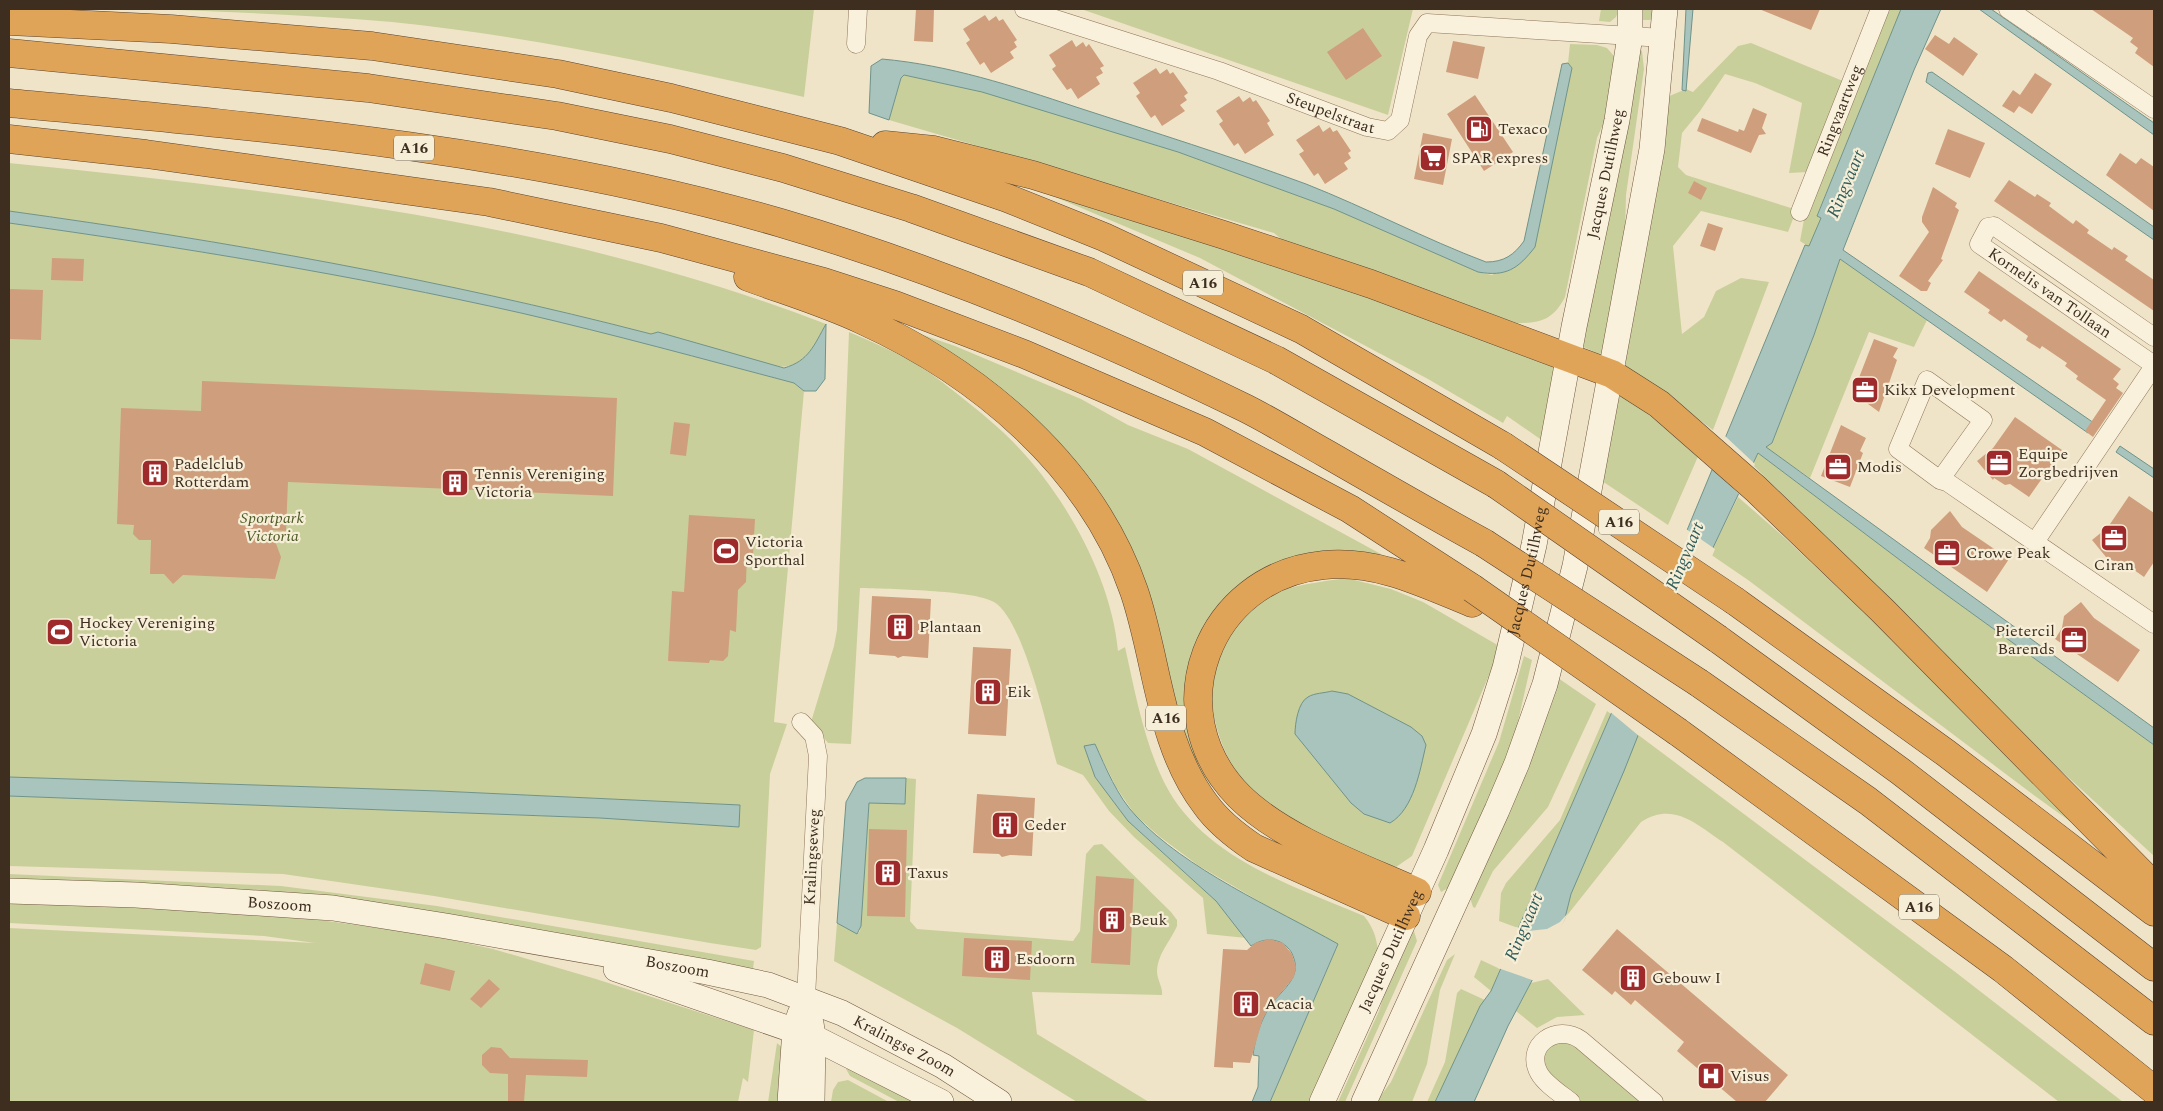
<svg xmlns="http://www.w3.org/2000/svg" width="2163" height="1111" viewBox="0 0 2163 1111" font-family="Spectral,serif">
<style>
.green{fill:#c9cf9b}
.water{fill:#a9c4bc;stroke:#6f938a}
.pier{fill:#f0e4c8}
.building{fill:#cf9f7d}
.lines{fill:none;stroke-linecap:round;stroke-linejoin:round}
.minor-casing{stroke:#8d765c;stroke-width:19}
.secondary-casing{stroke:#6f573f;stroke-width:26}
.motorway-casing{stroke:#5b4430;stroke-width:29}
.minor{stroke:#faf1dc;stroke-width:18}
.secondary{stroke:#faf1dc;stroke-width:25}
.motorway{stroke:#e0a458;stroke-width:28}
.motorway-bridge-casing{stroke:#5b4430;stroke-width:29;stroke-linecap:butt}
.motorway-bridge{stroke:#e0a458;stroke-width:28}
.labels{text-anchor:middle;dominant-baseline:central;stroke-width:4.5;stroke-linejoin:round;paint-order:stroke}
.shield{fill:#f7eed8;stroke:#756857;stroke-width:1}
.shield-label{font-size:15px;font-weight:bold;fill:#3d2e20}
.street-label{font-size:16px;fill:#3d2e20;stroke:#f7eed8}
.poi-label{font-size:16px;fill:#3d2e20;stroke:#f7eed8;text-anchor:start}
.park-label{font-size:16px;font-style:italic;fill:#4d5a26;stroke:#f7eed8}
.water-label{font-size:18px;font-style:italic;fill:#2f5d5a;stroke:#f7eed8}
</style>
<rect width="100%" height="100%" fill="#f0e4c8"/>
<path class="green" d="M151 9H814L804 97C668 66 531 36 392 22 312 15 231 12 151 9Z
M1081 9H1413L1388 115Z
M1601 9H1619L1616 17 1610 22 1599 21Z
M1639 9H1653L1651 20H1640Z
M1885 9H1901L1817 215 1821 218 1809 247 1800 241 1806 209Z
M1751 43 1843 81 1808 172 1789 173 1802 103 1755 83 1725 74 1700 111 1682 133 1678 167 1686 175 1791 208 1796 211 1788 232 1701 211 1673 246 1682 334 1704 317 1716 291 1741 278 1769 282 1713 430 1665 395 1639 382 1626 366 1624 347 1667 97 1686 89 1693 92 1738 46Z
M1570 44 1597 45 1607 48 1614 56 1618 66 1609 111 1597 138 1565 297C1553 320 1541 323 1517 323L1287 244 1274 233 889 120 901 78 904 75 982 92 1040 108 1178 152 1334 209 1478 272 1492 275 1535 247 1572 68 1568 63Z
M1638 46 1642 51 1644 69 1626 195 1625 234 1603 353 1599 354 1579 345Z
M9 163C285 191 565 223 826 324 814 346 804 371 774 366L658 332 651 334C439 279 226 241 9 211Z
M1048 194 1287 263 1551 365 1557 374 1543 441 1507 416 1503 423 1428 379 1200 258Z
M9 223C180 247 352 275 521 313 612 334 703 359 794 383L804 391 774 722 787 724 770 774 761 947 756 950 710 943 434 896 283 874 9 866V796L600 818 738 827 740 805 439 791 9 777Z
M1840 259 1927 320 1914 347 1869 332 1810 478 1765 447 1772 443 1814 335Z
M900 327 955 346 1081 399 1128 425 1188 449 1390 559 1248 580 1228 595 1210 617 1187 678 1186 706 1190 734 1287 847C1246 825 1225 804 1197 768L1112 529Z
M849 332C871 341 893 351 914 363 930 372 946 385 960 396 980 412 1000 428 1017 446 1066 497 1112 580 1118 651L1125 647C1135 692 1144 741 1164 782 1202 858 1292 885 1364 916 1373 927 1376 936 1378 950L1316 1102H1270L1337 947 1199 866 1160 837 1135 815 1116 787 1095 744V777L1128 821 1216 901 1246 938 1207 934 1203 898 1134 837 1109 811 1083 775 1057 764C1047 729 1024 620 994 602 974 590 887 589 860 588L851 744 828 743 811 722 834 646 837 630Z
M1620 397 1626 398 1700 452 1668 525 1599 479 1615 400Z
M1758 453 1937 588 2154 745V856L2045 756 1938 652 1752 464Z
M1738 497 1784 537 1935 680 2154 882 2035 796 1748 580 1710 554Z
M1346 578 1391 589 1423 602 1501 647 1412 856 1396 867 1381 863C1333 839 1275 818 1240 776 1217 747 1204 694 1215 658 1219 645 1229 633 1238 623 1242 617 1246 609 1252 605 1279 586 1314 583 1346 578Z
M1524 656 1532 660 1514 739 1450 887 1441 892 1438 885 1499 742Z
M1558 678 1596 704 1548 807 1493 871 1475 908 1473 907 1469 895Z
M1607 711 1611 714 1518 928 1499 921 1501 893 1506 883 1560 820Z
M1637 734 1954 971 2123 1102H2059L1723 842C1696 824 1673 801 1641 822L1565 918 1571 894Z
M906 778 916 779 910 921 917 929 1073 941 1080 931 1086 854 1094 845 1102 844 1171 912 1177 920V926C1170 942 1158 953 1157 971 1157 980 1163 987 1162 995L1032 992 1037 1034 1149 1102H1077L957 1028 834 961 837 923 857 934 860 931 869 803 905 804Z
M9 874 281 886 437 906 754 961 752 976 434 916 9 884Z
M9 902 261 912 430 935 493 949 596 979 754 1030 748 1082 743 1078 738 1102H9V928L315 943 264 936 9 923Z
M1411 930 1414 931 1417 941 1345 1102H1338L1379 1011 1392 968Z
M1455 954 1440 990 1427 1064 1412 1102H1376L1391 1082 1447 960Z
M1481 960 1500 969 1491 991 1474 977Z
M1548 979 1585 1015 1557 1017 1537 1028 1516 1011 1531 983Z
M1461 989 1485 1000 1435 1102H1427L1445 1062 1457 993Z
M1560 1040 1575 1042 1646 1102H1578L1546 1075 1542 1060 1549 1047Z
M777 1043 785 1050 789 1102H768Z
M856 1068 928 1102H899L850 1076 846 1069Z
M848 1080 889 1102H831L833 1090 838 1082Z"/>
<path class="water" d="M1686 9H1693L1686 91 1682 90Z
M1901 9H1941L1914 70 1843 250 2094 423 2088 433 1840 259 1814 335 1772 443 1766 447 2154 728V745L1937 588 1758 453 1710 554 1624 771 1571 894 1565 918 1508 1026 1474 1102H1435L1480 1006 1491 991 1611 714 1805 245 1809 246 1821 218 1817 216Z
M1979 9H1991L2154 123V135Z
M882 59C949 65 1013 86 1076 107 1153 132 1230 156 1306 184 1367 208 1425 239 1486 262 1504 262 1514 255 1524 241L1562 64 1568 63 1572 68 1535 247C1518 269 1506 277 1478 272L1334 209 1178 152 982 92 904 75 901 78 889 120 869 113 871 66Z
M1932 72 2154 227V240L1926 82 1928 73Z
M9 211C226 241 439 279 651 334L658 332 784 368C809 361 814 345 826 324L825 379 816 391H804L794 383C703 359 612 334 521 313 352 275 180 247 9 223Z
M2120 446 2154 469V478L2116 452Z
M1332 691 1348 694 1411 727 1422 736 1426 745C1420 770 1414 809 1390 823L1364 814 1351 803 1295 734C1295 724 1298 702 1308 697 1314 693 1325 693 1332 691Z
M1095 744C1106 768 1117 796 1136 816 1185 869 1274 908 1338 944L1270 1102H1252L1258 1087 1259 1056 1253 1055C1255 1039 1260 1022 1269 1008 1279 991 1303 979 1293 956 1291 950 1286 945 1280 942 1270 938 1260 940 1251 946L1216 901 1128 821 1095 777 1084 746Z
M9 777 439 791 740 805 739 827 600 818 9 796Z
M865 778H906L905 804 869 803 861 926 857 934 837 923 846 802 857 782Z"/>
<path class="pier" d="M1725 436 1755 464 1741 496 1712 468Z
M1686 529 1715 549 1639 736 1609 711Z
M1568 913 1535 981 1498 968 1516 927 1528 931 1547 929 1560 922Z"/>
<path class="building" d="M916 9H934L933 42 914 41Z
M1759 9H1820L1811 30Z
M2091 9H2154V67L2135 53 2138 48 2130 42 2133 38Z
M985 15 989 21 996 16 999 21 1003 19 1017 40 1014 42 1017 47 1010 52 1014 58 991 73 984 62 980 65 966 43 970 40 963 29Z
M1363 28 1382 56 1346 80 1327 52Z
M1935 35 1949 44 1954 37 1978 54 1963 76 1925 49Z
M1072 40 1076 47 1083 42 1086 47 1089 44 1104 66 1100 68 1103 73 1096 77 1100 84 1078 99 1071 88 1067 90 1052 69 1056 66 1049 55Z
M1453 41 1485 47 1478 79 1446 72Z
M1156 68 1160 74 1167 69 1170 74 1173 72 1188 93 1184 96 1187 100 1180 105 1185 111 1162 126 1155 115 1151 118 1136 96 1140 93 1133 83Z
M2035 73 2052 84 2032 114 2019 106 2014 113 2002 106 2013 90 2020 95Z
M1475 95 1513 152 1484 171 1447 114Z
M1239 96 1243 102 1250 97 1253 102 1256 100 1270 121 1267 123 1274 135 1245 154 1238 143 1234 146 1219 124 1223 121 1216 111Z
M1753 108 1767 114 1762 128 1766 134 1759 135 1751 153 1697 131 1702 118 1738 132 1739 129 1744 131Z
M1319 125 1323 132 1330 127 1333 132 1337 130 1351 151 1348 153 1351 158 1344 163 1348 169 1325 184 1318 173 1314 176 1299 154 1304 151 1296 140Z
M1948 129 1985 143 1970 178 1935 164Z
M1423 133 1452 139 1443 185 1414 179Z
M2120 153 2136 164 2141 158 2154 167V211L2106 175Z
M2009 180 2035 197 2037 194 2051 203 2049 206 2073 224 2076 220 2089 230 2087 233 2112 250 2114 247 2128 256 2125 260 2154 280V311L1994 201Z
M1694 181 1707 188 1701 200 1688 193Z
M1933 187 1957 203 1955 207 1959 210 1941 259 1943 260 1928 281 1931 283 1927 291H1921L1899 276 1929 232 1922 222V217Z
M1708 223 1723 228 1715 251 1700 246Z
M52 258 84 259 83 281 51 280Z
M1979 271 2121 369 2113 379 2119 384 2116 388 2123 393 2093 437 2085 431 2106 400 2076 379 2078 376 2065 366 2067 363 2042 346 2040 349 2026 340 2028 336 2004 319 2001 322 1988 313 1990 310 1964 292Z
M9 289 43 290 41 340 9 339Z
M1874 339 1898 348 1893 357 1897 360 1879 412 1853 393Z
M202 381 617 398 613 496 288 482 286 531 271 530 281 557 275 579 183 575 173 584 164 574H150L151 540H139L133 534 134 525 117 524 121 408 201 411Z
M2015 417 2062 450 2029 497 2010 484 2005 485 1994 478 1993 480 1977 461 1993 448Z
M674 422 690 424 686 456 670 454Z
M1841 425 1866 438 1860 451 1863 453 1850 487 1821 476Z
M2129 496 2154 513V562L2144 577 2127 565 2119 564 2106 557 2092 540 2108 527Z
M1950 511 1962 527 2009 559 1987 592 1924 548 1930 538 1931 530Z
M689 515 755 519 753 555 747 554 746 582 738 590 736 632 730 630 728 656 723 661 710 660 709 663 668 661 672 591 684 592Z
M872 596 931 599 928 658 903 656 898 658 895 656 869 654Z
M2081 602 2094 618 2140 650 2118 682 2055 639 2062 628 2064 616Z
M973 647 1011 649 1006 736 968 734Z
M977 794 1035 798 1032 856 1010 855 1002 857 999 854 973 853Z
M869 829 907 830 905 917 867 916Z
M1096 876 1134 879 1130 965 1091 963Z
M1617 929 1788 1075 1765 1102H1737L1677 1051 1684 1042 1635 1000 1631 1005 1615 991 1612 995 1582 970Z
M964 938 1032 941 1030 980 962 976Z
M1269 939 1283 943 1292 954 1296 967 1294 977 1270 1006 1263 1018 1250 1063 1233 1062V1068L1214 1067 1223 949 1247 950 1255 943Z
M425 963 455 971 450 991 420 984Z
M489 979 500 989 481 1008 470 999Z
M491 1047 501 1048 510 1058 588 1060 587 1077 526 1075 524 1102H508V1074L490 1073 482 1065V1055Z"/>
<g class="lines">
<g class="minor-casing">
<g id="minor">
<path id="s1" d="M1024 9 1219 71 1367 127 1388 131 1400 120 1418 36 1427 23 1663 38"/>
<path d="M2008 9 2154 109"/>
<path d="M856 44 858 9"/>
<path id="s2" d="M1800 212 1880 9"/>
<path id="s3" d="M2154 337 1994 226 1988 227 1979 244 2154 365"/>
<path d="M1940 480 1983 420 1927 380 1898 449 1940 480 1947 482 2154 624"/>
<path d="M2035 542 2154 366"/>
<path d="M801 722 814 736 818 756 806 998"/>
<path d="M1571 1102C1561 1094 1545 1084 1539 1073 1524 1045 1557 1023 1581 1040L1654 1102"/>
</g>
</g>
<g class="secondary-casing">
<g id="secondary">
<path id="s4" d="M9 891 136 895 333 908 446 926 707 972 768 985 842 1013 943 1066 999 1102"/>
<path d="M616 969 813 1037 941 1102"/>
<path d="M811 1023 813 1037 812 1102"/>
<path d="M790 1102 795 1029 800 1014"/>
<path id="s5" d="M1322 1102 1436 850 1484 734 1505 668 1534 545 1574 327 1617 120 1630 36V9"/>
<path d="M1364 1102 1497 810 1517 763 1545 684 1575 566 1652 149 1665 9"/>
</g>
</g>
<g class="motorway-casing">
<path id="motorway" d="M9 21 171 29 372 46 558 74 671 98 840 141 1007 198 1104 237 1301 329 1503 446
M9 53 368 88 557 116 670 139 783 168 911 208 1089 272 1276 360 1496 484
M9 103C267 127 530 150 781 223 941 270 1095 335 1245 408 1273 422 1300 439 1327 454 1379 484 1431 514 1484 543
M9 139 146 154 489 202 661 238 824 282 895 305 1024 354 1205 432 1350 509 1472 588
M885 145 934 150 1033 175 1224 235 1371 284 1612 374 1659 404 1756 489 1883 611 2154 886
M748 277C786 291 826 303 862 320 979 373 1091 466 1134 591 1158 661 1159 744 1206 805 1219 823 1236 836 1254 848L1406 916
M1735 601 1946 753 2154 912
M1718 639 1900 771 2154 967
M1699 683 1868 801 2154 1021
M1678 732 2003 969 2154 1090
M1417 892C1361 867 1282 839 1239 796 1156 712 1207 576 1324 565 1377 560 1423 583 1472 603"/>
</g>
<use href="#minor" class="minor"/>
<use href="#secondary" class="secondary"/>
<use href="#motorway" class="motorway"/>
<g class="motorway-bridge-casing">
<path id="motorway-bridge" d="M1503 446 1735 601
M1496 484 1718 639
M1484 543 1699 683
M1472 588 1678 732"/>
</g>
<use href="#motorway-bridge" class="motorway-bridge"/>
</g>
<defs>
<g id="fuel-square" transform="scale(1.4375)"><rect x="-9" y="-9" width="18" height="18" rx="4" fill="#9e2a2b" stroke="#f7eed8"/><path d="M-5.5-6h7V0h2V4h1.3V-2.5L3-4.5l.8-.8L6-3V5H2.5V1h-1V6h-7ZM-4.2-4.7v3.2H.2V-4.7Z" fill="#fff"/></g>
<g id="supermarket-square" transform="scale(1.4375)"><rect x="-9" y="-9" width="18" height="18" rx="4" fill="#9e2a2b" stroke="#f7eed8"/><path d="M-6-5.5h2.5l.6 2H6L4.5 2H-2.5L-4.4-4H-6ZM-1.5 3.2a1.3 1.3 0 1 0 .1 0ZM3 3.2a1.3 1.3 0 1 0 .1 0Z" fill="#fff"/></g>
<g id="office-square" transform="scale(1.4375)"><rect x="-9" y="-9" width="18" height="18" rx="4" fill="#9e2a2b" stroke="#f7eed8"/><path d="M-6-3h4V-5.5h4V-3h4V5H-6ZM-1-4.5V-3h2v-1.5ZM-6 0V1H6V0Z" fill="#fff"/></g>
<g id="building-square" transform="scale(1.4375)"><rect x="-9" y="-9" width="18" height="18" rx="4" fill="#9e2a2b" stroke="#f7eed8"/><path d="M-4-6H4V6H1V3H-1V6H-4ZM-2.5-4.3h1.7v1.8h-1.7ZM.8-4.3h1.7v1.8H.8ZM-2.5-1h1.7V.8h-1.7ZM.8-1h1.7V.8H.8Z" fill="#fff"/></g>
<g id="stadium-square" transform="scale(1.4375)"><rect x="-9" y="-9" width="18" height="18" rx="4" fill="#9e2a2b" stroke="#f7eed8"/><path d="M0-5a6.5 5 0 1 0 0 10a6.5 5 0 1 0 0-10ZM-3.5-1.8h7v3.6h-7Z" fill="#fff"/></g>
<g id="hospital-square" transform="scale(1.4375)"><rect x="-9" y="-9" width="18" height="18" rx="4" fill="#9e2a2b" stroke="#f7eed8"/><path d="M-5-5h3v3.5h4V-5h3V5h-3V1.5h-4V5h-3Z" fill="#fff"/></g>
</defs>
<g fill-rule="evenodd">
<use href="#fuel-square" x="1479" y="129"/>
<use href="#supermarket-square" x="1433" y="158"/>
<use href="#office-square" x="1865" y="390"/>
<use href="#office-square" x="1999" y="463"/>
<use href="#office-square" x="1838" y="467"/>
<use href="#building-square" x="155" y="473"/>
<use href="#building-square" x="455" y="483"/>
<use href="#office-square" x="2114" y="538"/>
<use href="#stadium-square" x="726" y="551"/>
<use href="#office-square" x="1947" y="553"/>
<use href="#building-square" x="900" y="627"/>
<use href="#stadium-square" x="60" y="632"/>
<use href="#office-square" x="2074" y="640"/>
<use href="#building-square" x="988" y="692"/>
<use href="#building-square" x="1005" y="825"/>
<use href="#building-square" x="888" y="873"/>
<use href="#building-square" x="1112" y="920"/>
<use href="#building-square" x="997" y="959"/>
<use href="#building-square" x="1633" y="978"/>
<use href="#building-square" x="1246" y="1004"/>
<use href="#hospital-square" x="1711" y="1076"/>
</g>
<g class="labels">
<g class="shield">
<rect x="394" y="135.5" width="40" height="25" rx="4"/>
<rect x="1183" y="270.5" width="40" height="25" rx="4"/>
<rect x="1599" y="509.5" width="40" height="25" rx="4"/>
<rect x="1146" y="705.5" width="40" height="25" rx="4"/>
<rect x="1899" y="894.5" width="40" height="25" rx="4"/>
</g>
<g class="shield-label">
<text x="414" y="148">A16</text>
<text x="1203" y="283">A16</text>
<text x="1619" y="522">A16</text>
<text x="1166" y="718">A16</text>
<text x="1919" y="907">A16</text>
</g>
<g class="street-label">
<text stroke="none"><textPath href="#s2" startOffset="109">Ringvaartweg</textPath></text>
<text stroke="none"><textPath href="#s1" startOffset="324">Steupelstraat</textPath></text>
<text stroke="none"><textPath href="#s5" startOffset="976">Jacques Dutilhweg</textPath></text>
<text stroke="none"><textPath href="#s3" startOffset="306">Kornelis van Tollaan</textPath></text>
<text stroke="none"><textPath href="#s5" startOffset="571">Jacques Dutilhweg</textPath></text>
<text transform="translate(812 857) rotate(-87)">Kralingseweg</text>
<text stroke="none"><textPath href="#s4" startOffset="271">Boszoom</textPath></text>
<text stroke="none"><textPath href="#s5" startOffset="166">Jacques Dutilhweg</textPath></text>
<text stroke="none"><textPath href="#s4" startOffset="674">Boszoom</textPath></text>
<text stroke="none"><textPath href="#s4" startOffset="916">Kralingse Zoom</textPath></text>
</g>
<g class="poi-label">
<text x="1498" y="129">Texaco</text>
<text x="1452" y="158">SPAR express</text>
<text x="1884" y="390">Kikx Development</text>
<text x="2018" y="454">Equipe<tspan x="2018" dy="18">Zorgbedrijven</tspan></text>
<text x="174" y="464">Padelclub<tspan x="174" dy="18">Rotterdam</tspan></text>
<text x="1857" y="467">Modis</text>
<text x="474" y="474">Tennis Vereniging<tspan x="474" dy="18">Victoria</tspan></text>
<text x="745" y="542">Victoria<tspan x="745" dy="18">Sporthal</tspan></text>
<text x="1966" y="553">Crowe Peak</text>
<text x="2114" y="565" text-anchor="middle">Ciran</text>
<text x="79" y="623">Hockey Vereniging<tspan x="79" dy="18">Victoria</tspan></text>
<text x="919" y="627">Plantaan</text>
<text x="2055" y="631" text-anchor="end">Pietercil<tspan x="2055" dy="18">Barends</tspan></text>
<text x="1007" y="692">Eik</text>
<text x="1024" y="825">Ceder</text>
<text x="907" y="873">Taxus</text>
<text x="1131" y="920">Beuk</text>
<text x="1016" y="959">Esdoorn</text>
<text x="1652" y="978">Gebouw I</text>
<text x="1265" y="1004">Acacia</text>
<text x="1730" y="1076">Visus</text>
</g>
<g class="park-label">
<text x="272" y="518">Sportpark<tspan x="272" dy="18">Victoria</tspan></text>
</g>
<g class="water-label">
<text transform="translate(1846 184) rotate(-67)">Ringvaart</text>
<text transform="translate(1685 556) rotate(-67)">Ringvaart</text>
<text transform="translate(1524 927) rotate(-67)">Ringvaart</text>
</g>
</g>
<rect width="2163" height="1111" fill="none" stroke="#3d2e20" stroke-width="20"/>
</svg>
